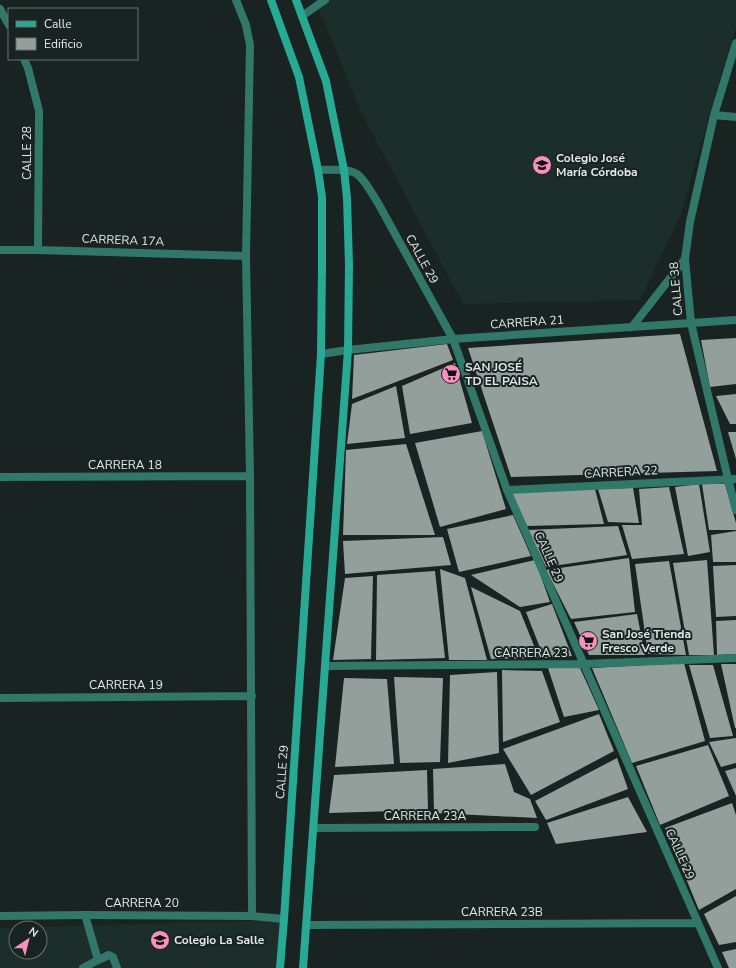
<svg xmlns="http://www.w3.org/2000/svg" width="736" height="968" viewBox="0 0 736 968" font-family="'Nunito Sans',sans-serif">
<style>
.built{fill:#1c2e2a;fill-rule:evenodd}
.building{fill:#929f9b}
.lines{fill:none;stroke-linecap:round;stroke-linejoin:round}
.lane{stroke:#31786a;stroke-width:8}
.street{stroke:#31786a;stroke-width:8}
.secondary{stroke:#27a994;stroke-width:8}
.labels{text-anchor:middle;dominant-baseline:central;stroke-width:4;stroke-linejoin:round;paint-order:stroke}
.street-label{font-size:12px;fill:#e2e9e7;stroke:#192321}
.poi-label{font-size:12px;font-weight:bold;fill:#e2e9e7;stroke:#192321;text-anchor:start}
</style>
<rect width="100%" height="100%" fill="#192321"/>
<path class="built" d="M315 0H736V27L709 115 681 215 640 300 463 304 361 112Z
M283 920 279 968H0V928ZM16 928H40V952H16Z"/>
<path class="building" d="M680 334 717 471 511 477 468 348Z
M736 338V384L710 387 701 340Z
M447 344 453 360 352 399 354 355Z
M455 363 472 423 410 434 402 386Z
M396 386 405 438 347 444 352 404Z
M736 394V424H730L716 396Z
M482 431 506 509 440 527 415 443Z
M728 432H736V459Z
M406 444 435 535H343L346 450Z
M699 484 710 552 688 556 675 487Z
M702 484H725L736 523V530H709Z
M669 487 684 554 632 559 622 525H642L639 489Z
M633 488 639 523 608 522 598 489Z
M595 489 604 524 527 526 511 493Z
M513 515 531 556 459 572 447 529Z
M618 526 627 555 546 567 528 530Z
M736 531V562H713L711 535Z
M443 537 451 565 345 574 343 541Z
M629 558 635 612 571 619 546 570Z
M535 560 550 602 520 607 471 575Z
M707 560 714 655H689L673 563Z
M669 561 686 655 648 654 635 564Z
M736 565V616L716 617 713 566Z
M440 569 465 578 487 660H449Z
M435 571 445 658 376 660 377 575Z
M373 576 371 659 333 660 345 578Z
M471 587 520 611 539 658 491 659Z
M552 604 572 656 544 658 526 612Z
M637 614 645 655H589L574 622Z
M736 620V654L717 655 716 621Z
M684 663 705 741 632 763 592 668Z
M721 664H736V728H735Z
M689 665H713L733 736 710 738Z
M548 668H580L599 710 564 717Z
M502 670 542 671 560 722 503 742Z
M497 672 499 753 448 763 450 675Z
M394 677 443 678 440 762 400 763Z
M344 678 387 679 394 764 335 767Z
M599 714 614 751 531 795 503 749Z
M736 738V763L721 767 709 742Z
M708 745 729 796 660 825 636 766Z
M617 758 628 789 546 820 535 801Z
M505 764 514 792 530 799 537 818 434 813 433 769Z
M736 768V796L725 771Z
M427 770 428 810 329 813 334 775Z
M628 797 647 832 556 844 547 823Z
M732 803 736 815V889L699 910 665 828Z
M736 896V942L719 945 704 914Z
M736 949V968H729L722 952Z"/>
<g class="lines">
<path class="lane" d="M302 16 325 0
M98 960 109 955 113 957 117 968
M83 968 98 960 85 915"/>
<path class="street" d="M236 0 246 25 250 45 246 256 250 476 252 916
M0 9 9 25
M736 43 714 115 690 222 685 259 691 323 728 479 736 510
M24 59 28 68 39 111 38 250
M714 115 736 117
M318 170C329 170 348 168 357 174 366 181 372 194 378 203L453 339 507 490 718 968
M0 250H38L246 256
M632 327 685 259
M321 354 348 350 453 339 736 320
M0 477 250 476
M507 490 736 479
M325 666 583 664 736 658
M0 698 252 696
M314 828 535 827
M0 916 85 915 252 916 284 919
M307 925 698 923"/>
<path class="secondary" d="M271 0 299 77 318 170 322 197V266L321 354 284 919 280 968
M296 0 326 81 344 170 347 198 349 265 348 350 303 968"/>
</g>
<defs>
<g id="school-disc" transform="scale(1)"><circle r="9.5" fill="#fc8fc1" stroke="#192321"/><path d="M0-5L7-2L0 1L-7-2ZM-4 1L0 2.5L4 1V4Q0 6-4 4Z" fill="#111"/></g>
<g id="supermarket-disc" transform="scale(1)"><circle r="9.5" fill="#fc8fc1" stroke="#192321"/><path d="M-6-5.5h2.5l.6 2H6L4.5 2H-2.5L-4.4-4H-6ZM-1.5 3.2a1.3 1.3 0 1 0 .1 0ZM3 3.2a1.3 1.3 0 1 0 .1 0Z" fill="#111"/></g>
</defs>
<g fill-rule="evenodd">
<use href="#school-disc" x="542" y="165"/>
<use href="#supermarket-disc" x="451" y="374"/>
<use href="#supermarket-disc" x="588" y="641"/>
<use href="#school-disc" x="160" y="940"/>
</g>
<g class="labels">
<g class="street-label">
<text transform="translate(27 153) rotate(-90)">CALLE 28</text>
<text transform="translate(123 240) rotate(2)">CARRERA 17A</text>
<text transform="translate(422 259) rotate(61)">CALLE 29</text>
<text transform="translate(676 289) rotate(-95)">CALLE 38</text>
<text transform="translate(527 322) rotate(-4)">CARRERA 21</text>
<text x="125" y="465">CARRERA 18</text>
<text transform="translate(621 472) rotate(-3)">CARRERA 22</text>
<text transform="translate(549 557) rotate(66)">CALLE 29</text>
<text x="531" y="653">CARRERA 23</text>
<text x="126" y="685">CARRERA 19</text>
<text transform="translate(282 772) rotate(-86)">CALLE 29</text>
<text x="425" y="816">CARRERA 23A</text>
<text transform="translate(680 854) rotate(66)">CALLE 29</text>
<text x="142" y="903">CARRERA 20</text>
<text x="502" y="912">CARRERA 23B</text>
</g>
<g class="poi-label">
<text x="556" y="158">Colegio José<tspan x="556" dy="14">María Córdoba</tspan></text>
<text x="465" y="367">SAN JOSÉ<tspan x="465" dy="14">TD EL PAISA</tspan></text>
<text x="602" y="634">San José Tienda<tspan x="602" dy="14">Fresco Verde</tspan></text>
<text x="174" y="940">Colegio La Salle</text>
</g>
</g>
<rect x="8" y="8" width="130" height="52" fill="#192321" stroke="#697270"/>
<rect x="16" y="21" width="20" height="6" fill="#27a994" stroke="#697270"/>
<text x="44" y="28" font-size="12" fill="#e2e9e7">Calle</text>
<rect x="16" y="38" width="20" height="12" fill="#929f9b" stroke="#697270"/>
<text x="44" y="48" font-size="12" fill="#e2e9e7">Edificio</text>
<g transform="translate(28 940) rotate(35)"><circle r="19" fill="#192321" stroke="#697270"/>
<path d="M0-3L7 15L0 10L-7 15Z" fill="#fc8fc1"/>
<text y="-6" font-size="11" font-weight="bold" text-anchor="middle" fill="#e2e9e7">N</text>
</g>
</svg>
